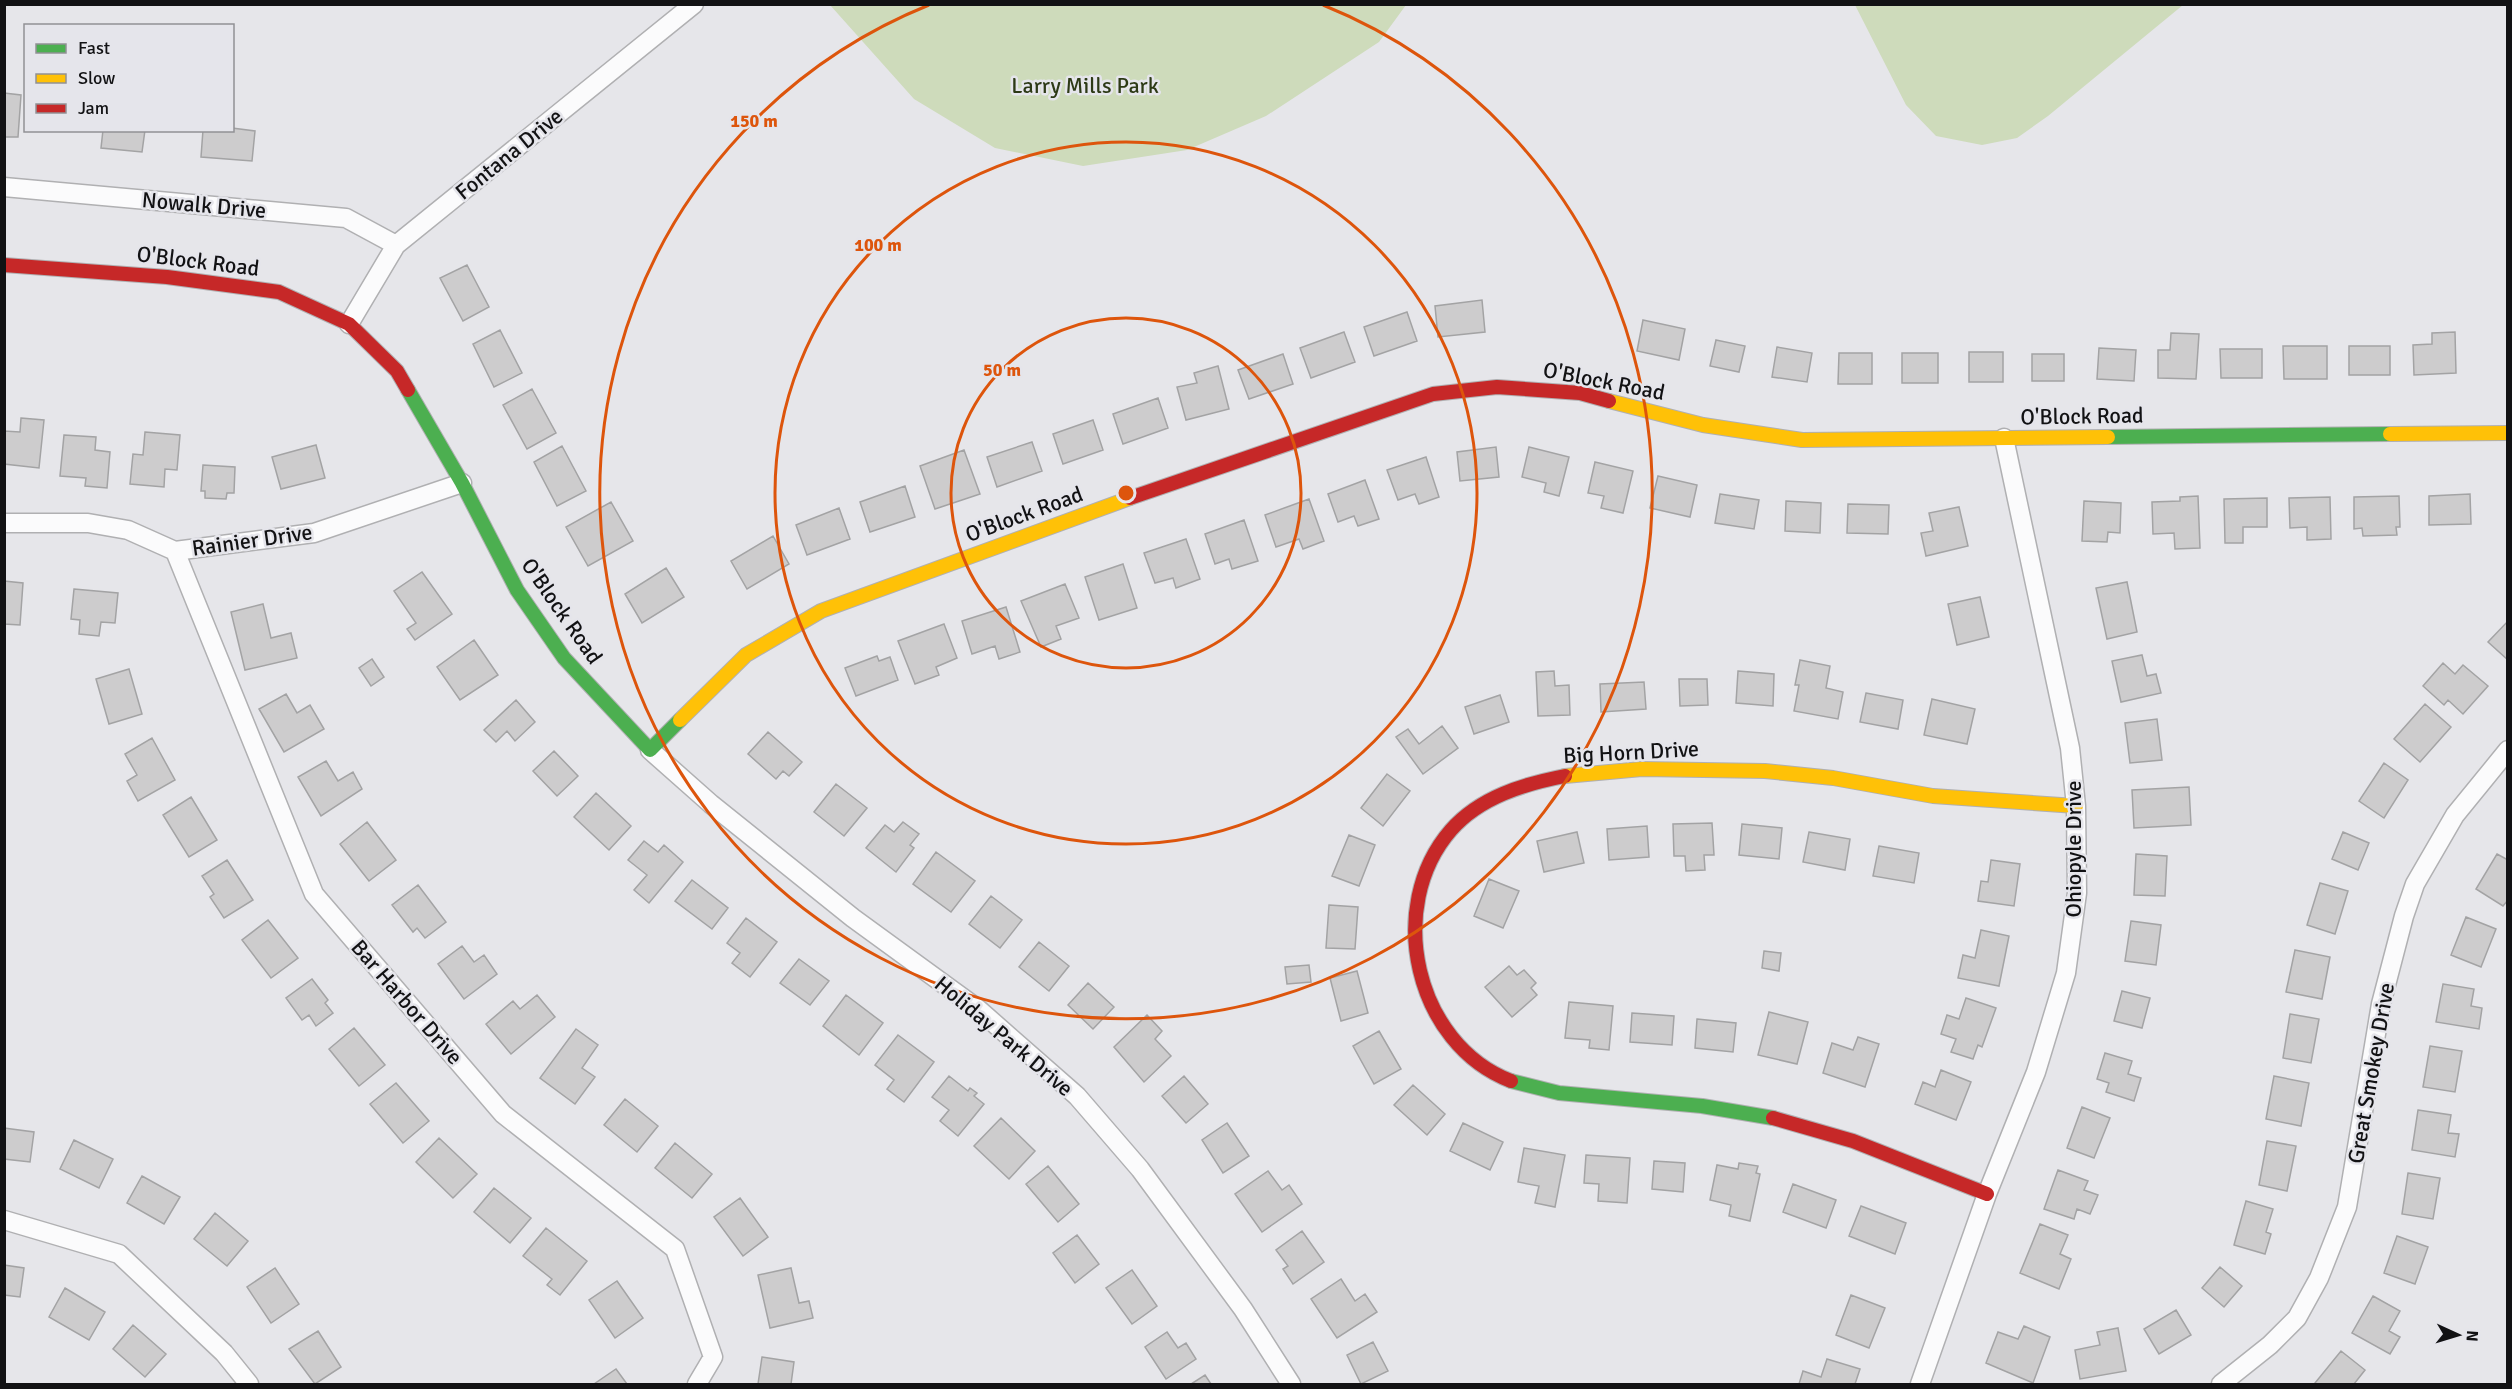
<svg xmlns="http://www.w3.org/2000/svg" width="2512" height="1389" viewBox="0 0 2512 1389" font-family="Signika,sans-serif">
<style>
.green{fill:#cedbbb}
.building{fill:#cdcccd;stroke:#a3a3a4;stroke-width:1.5}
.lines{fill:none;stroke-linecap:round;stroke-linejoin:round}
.street-casing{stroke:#b0b0b2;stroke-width:21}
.fast-casing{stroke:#b0b0b2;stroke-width:16}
.slow-casing{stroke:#b0b0b2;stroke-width:16}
.jam-casing{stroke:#b0b0b2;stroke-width:16}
.street{stroke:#fbfbfc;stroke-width:18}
.fast{stroke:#4caf50;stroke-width:14}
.slow{stroke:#ffc107;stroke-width:14}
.jam{stroke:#c62828;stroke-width:14}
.ring{fill:none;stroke:#dd550c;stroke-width:3}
.labels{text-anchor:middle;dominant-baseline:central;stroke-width:5;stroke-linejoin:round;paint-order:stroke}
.park-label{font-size:22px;fill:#2d3a16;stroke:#e5e5eb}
.street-label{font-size:22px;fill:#121214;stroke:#e5e5eb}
.centre{fill:#dd550c;stroke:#e5e5eb;stroke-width:3}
.ring-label{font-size:18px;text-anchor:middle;font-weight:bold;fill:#dd550c;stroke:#e5e5eb;stroke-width:5;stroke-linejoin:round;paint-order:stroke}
</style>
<rect width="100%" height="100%" fill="#e6e6ea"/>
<path class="green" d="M830 5H1406L1379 42 1266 116 1187 150 1083 166 995 148 914 99Z
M1855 5H2183L2048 116 2017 138 1982 145 1936 136 1906 105Z"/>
<path class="building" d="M4 93 21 95 18 137H4Z
M232 128 255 131 252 161 201 157 203 130H232Z
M103 130H145L142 152 101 148Z
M467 265 489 307 463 321 440 278Z
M1482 300 1485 332 1438 337 1435 306Z
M1407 312 1417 341 1374 356 1364 327Z
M1643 320 1685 329 1679 360 1637 351Z
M500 330 522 373 494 387 473 344Z
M1344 332 1355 362 1311 378 1300 348Z
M2455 332 2456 373 2414 375 2413 345 2432 344V333Z
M2171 333 2199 334 2196 379 2158 378V350H2170Z
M1716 340 1745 346 1739 372 1710 366Z
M2283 346H2327V379H2284Z
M2349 346H2390V375H2349Z
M1777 347 1812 353 1807 382 1772 377Z
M2099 348 2136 350 2134 381 2097 379Z
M2220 349H2262V378H2221Z
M1969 352H2003V382H1969Z
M1839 353H1872V384H1838Z
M1902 353H1938V383H1902Z
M1283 354 1293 384 1249 399 1238 370Z
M2032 354H2064V381H2032Z
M1218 366 1229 409 1186 420 1177 387 1197 383 1194 373Z
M532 389 556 433 527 449 503 405Z
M1158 398 1168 428 1123 444 1113 414Z
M21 418 44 420 39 468 4 464V431L20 432Z
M1093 420 1103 450 1063 464 1053 434Z
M145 432 180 435 177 470 165 469 164 487 130 484 133 454 143 455Z
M64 435 96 437 95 450 110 452 107 488 85 486 86 478 60 476Z
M1032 442 1042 471 997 487 987 457Z
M316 445 325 478 281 489 272 457Z
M562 446 586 491 557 506 534 462Z
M1496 447 1499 477 1460 481 1457 452Z
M1529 447 1569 457 1559 496 1544 492 1546 483 1522 477Z
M964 450 980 494 935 509 920 466Z
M1426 457 1439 497 1419 504 1415 494 1398 500 1387 470Z
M1595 462 1633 471 1623 513 1601 508 1604 496 1588 493Z
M203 465 235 467 234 493H227L226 499 205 498V491H201Z
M1658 476 1697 485 1690 517 1650 508Z
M1365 480 1379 519 1358 526 1354 516 1338 522 1328 494Z
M905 486 915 517 870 532 860 502Z
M1720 494 1759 500 1754 529 1715 523Z
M2470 494 2471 524 2429 525V496Z
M2198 496 2200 548 2175 549 2174 533 2153 534 2152 502 2180 501V497Z
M2399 496 2400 527H2396L2397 535 2363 536 2362 528 2354 529V497Z
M2330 497 2331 539 2307 540V527L2290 528 2289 498Z
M2267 498V527H2243V543H2225L2224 499Z
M1309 499 1324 541 1303 549 1299 539 1276 547 1265 515Z
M1786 501 1821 503 1820 533 1785 531Z
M2084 501 2121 503 2120 533 2108 532 2107 542 2082 541Z
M611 502 633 541 588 566 566 527Z
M1848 504 1889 505 1888 534 1847 533Z
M1959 507 1968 546 1926 556 1921 533 1933 531 1929 513Z
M839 508 850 539 807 555 796 525Z
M1244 520 1258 561 1232 569 1229 559 1215 564 1205 534Z
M773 536 789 564 747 589 731 561Z
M1186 539 1200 579 1176 588 1173 578 1155 583 1144 553Z
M1123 564 1137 608 1099 620 1085 577Z
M666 568 684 597 642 623 625 594Z
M422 572 452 614 415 640 407 629 416 623 394 591Z
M4 581 23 583 20 625 4 624Z
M2127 582 2137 632 2107 639 2096 588Z
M1065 584 1079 618 1056 626 1061 639 1041 647 1021 601Z
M74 589 118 593 115 623 101 622 99 636 79 634 80 620 71 619Z
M1980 597 1989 637 1957 645 1948 604Z
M263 604 271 638 291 633 297 658 245 670 231 612Z
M1006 607 1020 652 999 659 995 646 972 654 962 621Z
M2508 621V660L2488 642Z
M944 624 957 658 936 667 939 675 915 684 898 641Z
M474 640 498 675 460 700 437 667Z
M2142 655 2147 676 2156 674 2161 693 2121 702 2112 661Z
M877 656 879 661 890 657 898 680 856 696 845 668Z
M372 659 384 677 371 686 359 668Z
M1800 660 1830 666 1826 688 1843 692 1838 719 1794 711 1799 685H1795Z
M2443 663 2455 674 2463 665 2488 686 2463 714 2448 700 2444 705 2423 686Z
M129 669 142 714 109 724 96 679Z
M1554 671 1555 686 1569 685 1570 715 1538 716 1536 672Z
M1738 671 1774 674 1773 706 1736 703Z
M1679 679H1707L1708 705 1680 706Z
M1644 682 1646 709 1601 712 1600 684Z
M1866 693 1903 700 1898 729 1860 722Z
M286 694 297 713 310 705 324 729 284 752 259 709Z
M1500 695 1509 722 1474 734 1465 707Z
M1932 699 1975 709 1967 744 1924 735Z
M516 700 535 722 515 741 507 731 496 742 484 730Z
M2425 704 2451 727 2420 762 2394 739Z
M2157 719 2162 760 2130 763 2125 723Z
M1442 726 1458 748 1423 774 1396 737 1408 729 1419 744Z
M768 732 802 762 789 776 783 771 776 779 748 754Z
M152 738 175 780 138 801 127 781 137 775 125 754Z
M554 751 578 776 557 796 533 771Z
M326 761 338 781 353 772 362 789 321 816 298 777Z
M2384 763 2408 780 2384 818 2359 801Z
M1387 774 1410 791 1383 826 1361 808Z
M836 784 867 808 844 836 814 812Z
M2189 787 2191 825 2134 828 2132 790Z
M596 793 631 826 609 850 574 817Z
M191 797 217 840 189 857 163 815Z
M367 822 396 860 369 881 340 844Z
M903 822 919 834 910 845 914 848 896 872 866 848 885 825 894 832Z
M1712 823 1714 855H1704L1705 870 1686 871 1685 856H1674L1673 824Z
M1742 824 1782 828 1779 859 1739 855Z
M1647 826 1649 857 1609 860 1607 829Z
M1577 832 1584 863 1544 872 1537 841Z
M1809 832 1850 839 1845 870 1803 862Z
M2343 832 2369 843 2358 870 2332 859Z
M1349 835 1375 845 1359 886 1332 876Z
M644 841 658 852 664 845 683 862 649 903 634 890 647 875 628 860Z
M1879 846 1919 853 1914 883 1873 876Z
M936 852 975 881 951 912 913 884Z
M2136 854 2167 856 2165 896 2134 895Z
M2497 854 2508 860V900L2503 906 2476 889Z
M227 860 253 900 224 918 210 897 214 894 202 876Z
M1991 860 2020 864 2014 906 1978 901 1981 881 1988 882Z
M1489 879 1519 891 1503 928 1474 916Z
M692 880 728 908 712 929 675 901Z
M2320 883 2348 891 2335 934 2307 925Z
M418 885 446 922 425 938 417 928 413 932 392 905Z
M991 896 1022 920 1000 948 969 924Z
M1329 905 1358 907 1355 949 1326 948Z
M2466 917 2496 929 2481 967 2451 955Z
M746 918 777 942 750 977 732 963 740 953 727 943Z
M268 920 298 958 271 978 242 940Z
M2131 921 2161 925 2156 965 2125 961Z
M1981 930 2009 936 1999 986 1958 978 1963 955 1975 958Z
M1039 942 1069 966 1049 991 1019 967Z
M462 946 474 962 484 955 497 974 464 999 438 964Z
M2295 950 2330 957 2322 999 2286 992Z
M1764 951 1781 953 1779 971 1762 968Z
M799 959 829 981 810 1005 780 983Z
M1309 965 1311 982 1287 984 1285 967Z
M1509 966 1517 975 1524 970 1536 983 1531 988 1537 995 1512 1017 1485 987Z
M1357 971 1368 1013 1341 1021 1330 978Z
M312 979 328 1000 325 1003 333 1013 316 1026 309 1015 302 1020 286 998Z
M1088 983 1114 1007 1093 1029 1068 1005Z
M2443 984 2474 989 2471 1006 2482 1008 2479 1029 2436 1022Z
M2122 991 2150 998 2142 1028 2114 1021Z
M537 995 555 1017 511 1054 486 1024 513 1001 520 1009Z
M846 995 883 1023 859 1055 823 1026Z
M1966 998 1996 1008 1982 1047 1978 1045 1973 1059 1951 1052 1956 1039 1941 1034 1947 1015 1959 1019Z
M1569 1002 1613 1006 1609 1050 1589 1048 1590 1040 1565 1038Z
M1769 1012 1808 1022 1797 1064 1758 1055Z
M1632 1013 1674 1016 1672 1045 1630 1042Z
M2290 1014 2319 1019 2311 1063 2283 1058Z
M1147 1015 1162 1031 1155 1039 1171 1056 1144 1082 1114 1047Z
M1697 1019 1736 1023 1733 1052 1695 1048Z
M354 1028 385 1065 359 1086 329 1049Z
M576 1029 598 1045 582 1068 595 1077 575 1104 540 1078Z
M1379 1031 1401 1069 1374 1084 1353 1046Z
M898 1035 934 1062 904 1102 887 1089 894 1080 875 1065Z
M1858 1037 1879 1044 1865 1087 1823 1073 1832 1043 1853 1050Z
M2430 1046 2462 1051 2455 1092 2423 1087Z
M2105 1053 2132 1061 2128 1074 2141 1078 2134 1101 2106 1092 2109 1083 2097 1079Z
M1941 1070 1971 1082 1956 1120 1915 1104 1923 1082 1935 1087Z
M949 1076 968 1091 970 1088 977 1093 974 1096 984 1104 958 1136 940 1121 949 1110 932 1097Z
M1184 1076 1208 1104 1186 1123 1162 1096Z
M2274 1076 2309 1083 2301 1126 2266 1119Z
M396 1083 429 1121 403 1143 370 1104Z
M1413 1085 1445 1114 1427 1135 1394 1105Z
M625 1099 658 1126 637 1152 604 1125Z
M2082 1107 2110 1118 2094 1158 2067 1148Z
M2418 1110 2451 1115 2448 1133 2459 1134 2455 1157 2412 1150Z
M1001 1118 1035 1151 1009 1179 974 1146Z
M1227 1123 1249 1156 1223 1173 1202 1140Z
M1463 1123 1503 1142 1490 1170 1450 1151Z
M4 1128 34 1132 30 1162 4 1159Z
M439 1138 477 1174 453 1198 416 1162Z
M74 1140 113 1159 99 1188 60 1169Z
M2267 1141 2296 1146 2287 1191 2259 1185Z
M675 1143 712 1174 692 1198 655 1168Z
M1524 1148 1565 1155 1555 1207 1535 1203 1539 1186 1518 1182Z
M1586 1155 1630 1158 1627 1203 1598 1201 1599 1184 1584 1183Z
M1654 1161 1685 1163 1683 1192 1652 1189Z
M1739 1163 1758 1166 1756 1173 1760 1174 1750 1221 1729 1216 1731 1205 1710 1200 1717 1165 1738 1169Z
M1048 1166 1079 1204 1058 1222 1026 1184Z
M2058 1170 2088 1181 2084 1190 2098 1195 2090 1214 2077 1209 2074 1219 2044 1209Z
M1268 1171 1282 1190 1289 1185 1302 1204 1262 1232 1235 1194Z
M2408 1173 2440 1178 2433 1219 2402 1214Z
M142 1176 180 1197 164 1224 127 1203Z
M1793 1184 1836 1200 1826 1228 1783 1212Z
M494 1188 531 1218 510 1243 474 1212Z
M740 1198 768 1237 743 1256 714 1217Z
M2246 1201 2273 1209 2266 1232 2271 1234 2265 1254 2234 1245Z
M1861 1206 1906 1223 1895 1254 1849 1236Z
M215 1213 248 1241 227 1266 194 1239Z
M2040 1224 2068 1235 2060 1254 2071 1259 2059 1289 2020 1273Z
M546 1228 587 1261 560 1295 547 1285 552 1279 523 1256Z
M1302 1231 1324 1262 1293 1284 1283 1269 1288 1266 1276 1250Z
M1077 1235 1099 1264 1075 1283 1053 1253Z
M2397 1236 2428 1247 2415 1284 2384 1273Z
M4 1265 24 1268 20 1297 4 1295Z
M2220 1267 2242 1286 2224 1307 2202 1288Z
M275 1268 299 1304 271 1323 247 1287Z
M791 1268 799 1303 809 1301 813 1318 770 1328 758 1275Z
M1132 1270 1157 1306 1132 1324 1106 1288Z
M1341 1279 1355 1301 1365 1294 1377 1312 1337 1338 1311 1299Z
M617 1281 643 1318 615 1338 589 1300Z
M65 1288 105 1312 89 1340 49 1317Z
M1851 1295 1885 1308 1869 1348 1836 1335Z
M2373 1296 2400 1311 2389 1331 2400 1337 2390 1354 2352 1333Z
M2176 1310 2191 1335 2159 1354 2144 1329Z
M133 1325 166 1354 145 1377 113 1349Z
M2024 1326 2050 1337 2033 1383 1986 1363 1998 1332 2018 1339Z
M2118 1328 2126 1371 2080 1379 2075 1350 2100 1345 2097 1332Z
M318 1331 341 1367 315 1384 289 1349Z
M1167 1332 1178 1348 1186 1343 1196 1359 1166 1379 1145 1347Z
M1373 1342 1388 1371 1361 1384 1347 1355Z
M2341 1351 2365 1370 2354 1384H2317L2315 1383Z
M762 1357 794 1362 791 1384H758Z
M1827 1359 1860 1369 1855 1384H1799L1803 1371 1821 1377Z
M616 1369 627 1384H594Z
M1205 1375 1211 1384H1191Z"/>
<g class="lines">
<g class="street-casing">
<path id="street" d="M4 187 346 218 396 245
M349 324 396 245 694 4
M4 523H88L128 530 175 551 314 533 462 483
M175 551 314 894 503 1114 675 1249 713 1357 697 1384
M650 750 711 804 853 918 978 1009 1077 1096 1140 1169 1243 1309 1291 1384
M4 1220 119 1254 224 1353 249 1384
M1920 1384 1987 1194 2036 1072 2066 973 2077 893 2076 806 2070 748 2004 438
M2221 1384 2270 1345 2297 1318 2319 1278 2347 1207 2381 1004 2404 916 2415 884 2455 815 2508 750"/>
</g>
<g class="fast-casing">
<path id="fast" d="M408 390 462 483 517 590 564 658 650 750 680 720
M2108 437 2390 434
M1511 1081 1559 1093 1702 1106 1773 1118"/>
</g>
<g class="slow-casing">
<path id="slow" d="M1609 401 1703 425 1802 440 2108 437
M2390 434 2508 433
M680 720 746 655 821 611 1130 498
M1565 776 1642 769 1765 771 1833 778 1933 796 2076 806"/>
</g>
<g class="jam-casing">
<path id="jam" d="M4 265 167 277 279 292 349 324 397 371 408 390
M1130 498 1433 394 1497 387 1580 393 1609 401
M1511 1081C1415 1044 1384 907 1451 830 1480 797 1524 784 1565 776
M1773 1118 1853 1141 1987 1194"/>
</g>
<use href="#street" class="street"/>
<use href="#fast" class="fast"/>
<use href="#slow" class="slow"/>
<use href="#jam" class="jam"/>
</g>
<g class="ring">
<circle cx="1126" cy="493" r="175"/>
<circle cx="1126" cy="493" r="351"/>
<path d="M1323 5A526 526 0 1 1 929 5"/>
</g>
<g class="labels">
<g class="park-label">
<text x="1085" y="85">Larry Mills Park</text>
</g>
<g class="street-label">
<text transform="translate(509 154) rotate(-39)">Fontana Drive</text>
<text transform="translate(204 205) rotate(5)">Nowalk Drive</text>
<text transform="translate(198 261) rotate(7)">O'Block Road</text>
<text transform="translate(1604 381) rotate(11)">O'Block Road</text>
<text transform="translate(2082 416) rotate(-1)">O'Block Road</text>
<text transform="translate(1024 514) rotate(-20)">O'Block Road</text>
<text transform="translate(252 540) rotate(-8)">Rainier Drive</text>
<text transform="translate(562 611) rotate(55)">O'Block Road</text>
<text transform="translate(1631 752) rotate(-3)">Big Horn Drive</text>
<text transform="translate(2073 849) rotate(-90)">Ohiopyle Drive</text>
<text transform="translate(407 1002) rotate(49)">Bar Harbor Drive</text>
<text transform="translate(1004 1036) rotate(40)">Holiday Park Drive</text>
<text transform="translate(2371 1073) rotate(-80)">Great Smokey Drive</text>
</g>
</g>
<circle cx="1126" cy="493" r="9" class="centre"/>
<g class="ring-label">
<text x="754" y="127">150 m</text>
<text x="878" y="251">100 m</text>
<text x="1002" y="376">50 m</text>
</g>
<rect width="2512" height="1389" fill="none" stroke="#121214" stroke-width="12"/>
<rect x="24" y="24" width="210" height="108" fill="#e5e5eb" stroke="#919195" stroke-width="1.5"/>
<rect x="36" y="44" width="30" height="9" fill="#4caf50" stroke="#919195" stroke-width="1.5"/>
<text x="78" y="54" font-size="18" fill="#121214">Fast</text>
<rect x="36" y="74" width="30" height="9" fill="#ffc107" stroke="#919195" stroke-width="1.5"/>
<text x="78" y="84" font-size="18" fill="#121214">Slow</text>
<rect x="36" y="104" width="30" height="9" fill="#c62828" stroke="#919195" stroke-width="1.5"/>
<text x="78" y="114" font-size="18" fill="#121214">Jam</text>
<g transform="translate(2458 1335) rotate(94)" stroke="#e5e5eb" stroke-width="4.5" paint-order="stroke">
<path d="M0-4.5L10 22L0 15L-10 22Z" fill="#121214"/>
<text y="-9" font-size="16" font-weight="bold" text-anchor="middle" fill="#121214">N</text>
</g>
</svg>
